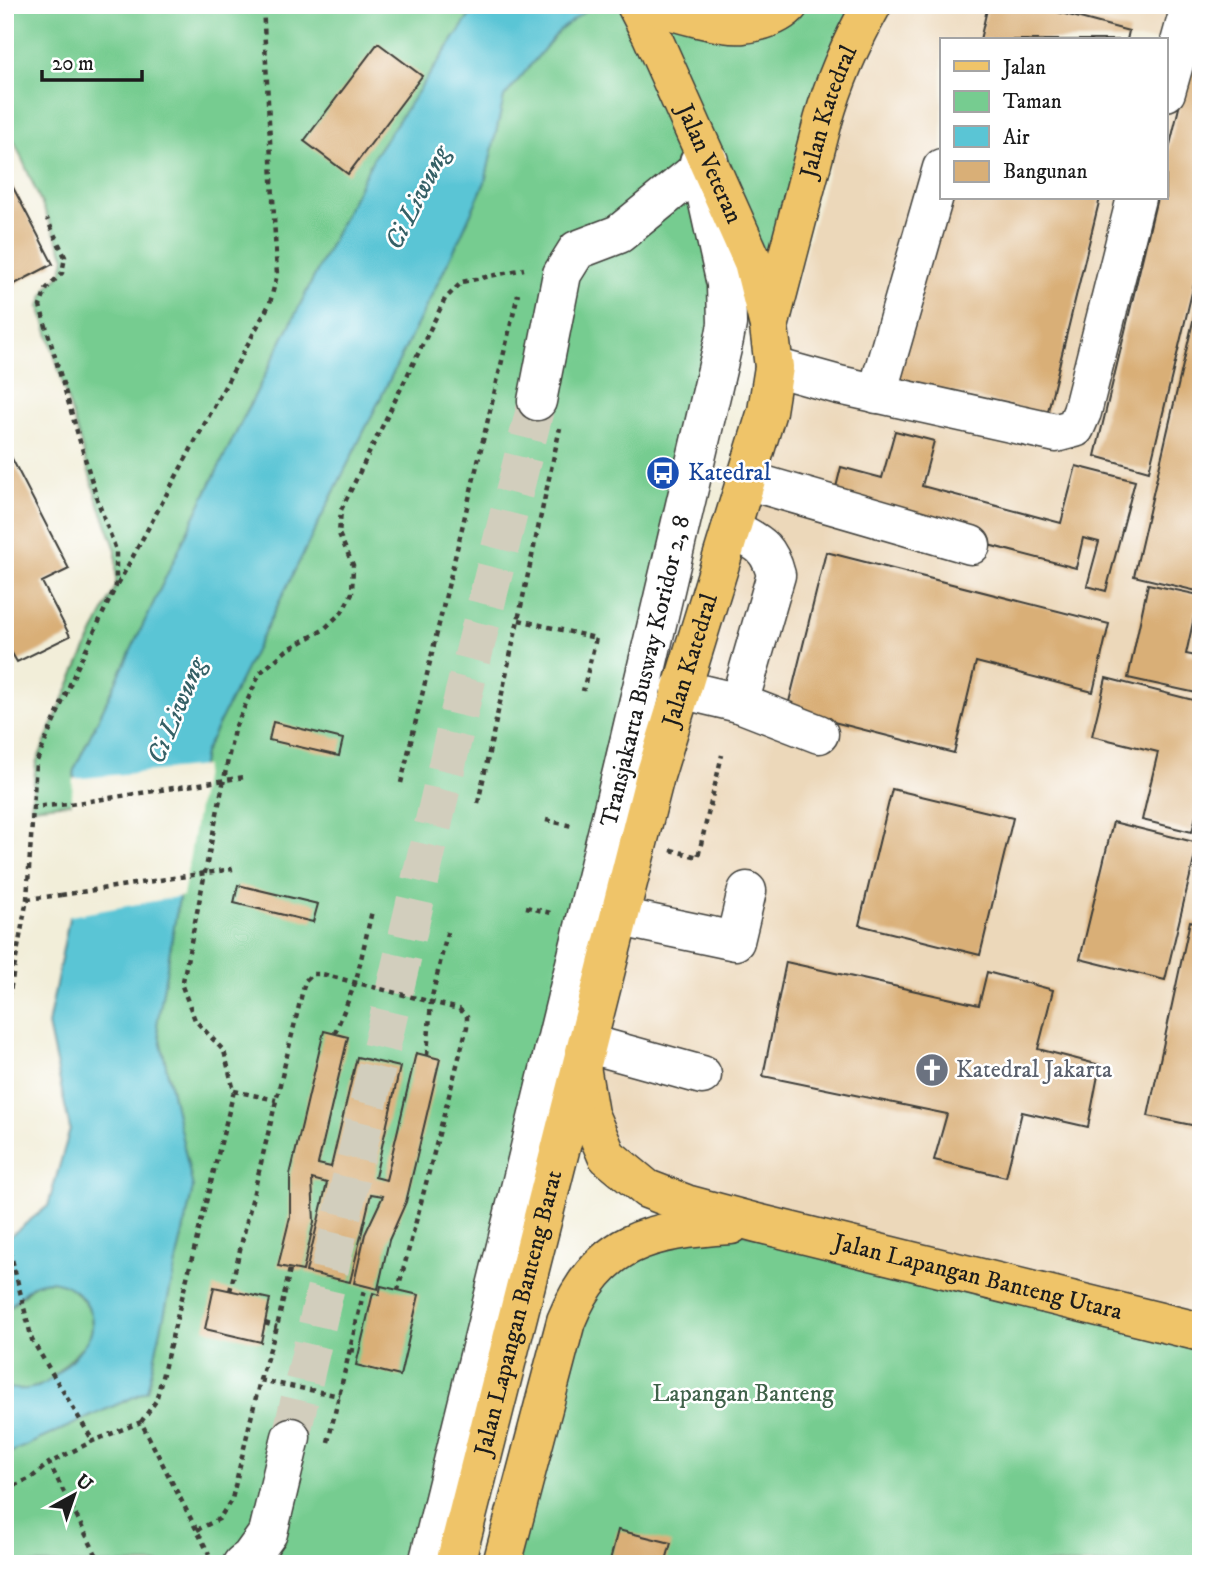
<svg xmlns="http://www.w3.org/2000/svg" width="1206" height="1569" viewBox="0 0 1206 1569" font-family="'IM FELL DW Pica',serif">
<style>
.built{fill:#ecd8ba;fill-rule:evenodd}
.green{fill:#76cc90;stroke:#497456;stroke-width:2}
.water{fill:#5ac5d5;stroke:#3b7078;stroke-width:2}
.pier{fill:#f2eed9}
.building{fill:#d9af77}
.lines{fill:none;stroke-linecap:round;stroke-linejoin:round}
.minor-tunnel{stroke:#d2cebd;stroke-width:38;stroke-dasharray:38 19;stroke-linecap:butt}
.minor-casing{stroke:#3c3c38;stroke-width:41}
.major-casing{stroke:#3c3c38;stroke-width:41}
.path{stroke:#3c3c38;stroke-width:4.5;stroke-dasharray:5 5;stroke-linecap:butt}
.minor{stroke:#fff;stroke-width:38}
.major{stroke:#efc469;stroke-width:38}
.path-bridge{stroke:#3c3c38;stroke-width:4.5;stroke-dasharray:5 5;stroke-linecap:butt}
.labels{text-anchor:middle;dominant-baseline:central;stroke-width:5;stroke-linejoin:round;paint-order:stroke}
.street-label{font-size:24px;fill:#1c1c1c;stroke:#fff}
.transit-label{font-size:24px;fill:#164399;stroke:#fff;text-anchor:start}
.worship-label{font-size:24px;fill:#5b616d;stroke:#fff;text-anchor:start}
.park-label{font-size:24px;fill:#40624a;stroke:#fff}
.water-label{font-size:26px;font-style:italic;fill:#356066;stroke:#fff}
</style>
<rect width="100%" height="100%" fill="#fff"/>
<filter id="ink" filterUnits="userSpaceOnUse"><feTurbulence type="fractalNoise" baseFrequency=".0143" numOctaves="2"/><feDisplacementMap in="SourceGraphic" scale="14" xChannelSelector="R" yChannelSelector="G"/><feConvolveMatrix kernelMatrix="1 2 1 2 8 2 1 2 1" color-interpolation-filters="sRGB"/></filter>
<filter id="wash" filterUnits="userSpaceOnUse"><feTurbulence type="fractalNoise" baseFrequency=".00686" numOctaves="4" result="noise"/><feDisplacementMap in="SourceGraphic" scale="28" xChannelSelector="R" yChannelSelector="G"/><feGaussianBlur stdDeviation="1.57" result="paint"/><feColorMatrix in="noise" values="0 0 0 0 0 0 0 0 0 0 0 0 0 0 0 0 0 1.4 0 .05"/><feComposite in="paint" operator="in"/></filter>
<g filter="url(#wash)">
<rect width="100%" height="100%" fill="#f2eed9"/>
<path class="built" d="M874 5H1201V1330L647 1189 588 1106 602 986ZM942 40H1166V198H942Z"/>
<path class="green" d="M5 5H477L375 155 203 499 74 770 76 802 31 807 36 763 77 668 116 586V550L97 499 40 306 47 288 62 273 65 257 16 145 5 127Z
M591 5H872L769 327 726 284 427 1564H5V1455L147 1391 193 1188 157 1025 204 753 458 242 485 182 504 97 559 31Z
M708 1226 1201 1329V1564H502L590 1279Z
M52 1281 68 1285 84 1301 91 1313 92 1328 89 1340 47 1383 26 1390 7 1389 5 1387V1312L36 1283Z"/>
<path class="water" d="M477 5H593L559 31 504 97 485 182 458 242 204 753 157 1025 193 1188 147 1391 5 1455V1387C18 1391 36 1390 47 1382 59 1374 91 1342 92 1328 95 1301 65 1274 38 1283 27 1287 13 1303 5 1312V1240L48 1206 70 1129 48 1025 69 918 76 802 74 770 203 499 375 155Z"/>
<path class="pier" d="M205 766 183 896 70 916 65 921 73 779Z"/>
<g id="blocks">
<path class="building" d="M988 5H1031L1129 31 1127 40H980Z
M1200 21 1201 255 1149 471 1095 456 1157 198H1166V161Z
M378 43 422 76 348 174 304 141Z
M5 172 53 264 5 289Z
M941 198H1100L1047 415 897 378Z
M1200 291H1201V592L1134 576Z
M895 431 934 441 922 486 1061 523 1076 466 1135 481 1106 591 1087 586 1099 542 1083 538 1076 568 832 504 841 467 882 478Z
M5 445 69 569 42 582 70 636 17 662 5 641Z
M826 552 1109 624 1093 692 976 662 954 753 787 710Z
M1148 584 1199 595 1186 654 1201 657V694L1128 678Z
M1106 678 1201 702V796L1192 832 1142 820 1158 752 1092 736Z
M273 722 343 739 339 756 269 740Z
M892 789 1013 818 980 955 859 925Z
M1113 822 1198 843 1165 980 1080 959Z
M238 885 318 904 313 922 234 903Z
M1190 921 1201 924V1127L1148 1116Z
M786 962 979 1005 987 972 1053 990 1038 1049 1100 1065 1088 1127 1022 1112 1006 1177 934 1160 947 1114 763 1076Z
M324 1031 348 1037 318 1164 331 1167 357 1057 400 1067 375 1177 386 1180 416 1053 440 1059 406 1202 389 1240 378 1289 354 1283 365 1234 383 1196 371 1194 350 1282 306 1272 327 1183 312 1179 314 1222 303 1271 278 1266 290 1217V1175Z
M381 1286 419 1295 400 1376 356 1365 373 1293 379 1295Z
M214 1287 270 1299 261 1342 205 1329Z
M618 1530 671 1543 665 1564H609Z"/>
</g>
</g>
<g filter="url(#ink)">
<use href="#blocks" fill-opacity="0" stroke="#3c3c38" stroke-width="2"/>
<g class="lines">
<path class="minor-tunnel" d="M291 1437 463 696 537 401"/>
<g class="minor-casing">
<g id="minor">
<path d="M1166 92 1188 14 1186 5"/>
<path d="M774 367 839 385 1056 433 1075 428 1082 412 1136 198"/>
<path d="M877 394 942 168"/>
<path d="M537 401 562 274 577 250 619 234 709 161"/>
<path d="M746 480 971 545"/>
<path d="M731 528C757 543 768 544 776 575L739 703"/>
<path d="M680 689 739 703 819 734"/>
<path d="M620 917 735 941 747 891"/>
<path d="M586 1043 702 1075"/>
<path d="M242 1564 250 1558 268 1533 291 1437"/>
<path id="s1" d="M428 1564 622 772 724 340 727 324 726 284 699 162"/>
</g>
</g>
<g class="major-casing">
<g id="major">
<path id="s2" d="M636 5 651 34 753 262 768 322"/>
<path d="M656 5C672 12 727 27 743 24 760 22 777 17 789 5"/>
<path id="s3" d="M582 1072 589 1114 607 1156 647 1189 686 1204 757 1223 1201 1332"/>
<path id="s4" d="M455 1564 655 776 767 411 774 367 769 327 823 121C834 81 852 41 872 5"/>
<path d="M502 1564 566 1321C599 1240 650 1230 731 1225"/>
</g>
</g>
<path class="path" d="M118 584 270 303 277 275 263 5
M519 620 596 638 583 691
M401 783 518 294
M478 803 560 428
M31 807 70 804
M546 820 572 826
M671 850 698 857 722 755
M27 899 61 895
M526 907 551 913
M5 1018 27 899 36 763 77 668 116 586V550L97 499 40 306 47 288 62 273 65 257 47 219
M335 1033 356 981 372 911
M427 1055 431 1001 448 929
M234 1091 276 1100
M5 1231 32 1340 93 1441
M230 1291 305 981 312 974H322L459 1009 467 1016V1027L398 1290
M265 1323 277 1327
M350 1350 359 1351
M260 1380 340 1396
M141 1422 156 1401 234 1091 224 1051 195 1020 182 986 234 730 260 673 287 650 323 630 342 612 352 593 353 565 339 534 341 510 445 299 462 282 524 269
M328 1442 365 1286
M5 1490 31 1478 49 1463
M197 1530 219 1519 232 1499 260 1380 277 1327 290 1269
M101 1564 49 1463 93 1441 141 1422 209 1554"/>
<use href="#minor" class="minor"/>
<use href="#major" class="major"/>
<path class="path-bridge" d="M70 804 245 777
M61 895 233 869"/>
</g>
</g>
<defs>
<g id="bus-disc" transform="scale(1.75)"><circle r="9.5" fill="#1a4fb4" stroke="#fff"/><path d="M-5-6H5V4H4V6H2V4H-2V6H-4V4H-5ZM-3.5-4V0h7V-4ZM-3.5 1.2v1.5H-2V1.2ZM2 1.2v1.5H3.5V1.2Z" fill="#fff"/></g>
<g id="church-disc" transform="scale(1.75)"><circle r="9.5" fill="#6b7280" stroke="#fff"/><path d="M-1.2-6h2.4v3.5h3.3v2.4h-3.3V6h-2.4V-.1h-3.3v-2.4h3.3Z" fill="#fff"/></g>
</defs>
<g fill-rule="evenodd">
<use href="#bus-disc" x="663" y="473"/>
<use href="#church-disc" x="932" y="1070"/>
</g>
<g class="labels">
<g class="street-label">
<text stroke="none"><textPath href="#s4" startOffset="1503">Jalan Katedral</textPath></text>
<text stroke="none"><textPath href="#s2" startOffset="175">Jalan Veteran</textPath></text>
<text stroke="none"><textPath href="#s4" startOffset="934">Jalan Katedral</textPath></text>
<text stroke="none"><textPath href="#s1" startOffset="919">Transjakarta Busway Koridor 2, 8</textPath></text>
<text stroke="none"><textPath href="#s3" startOffset="483">Jalan Lapangan Banteng Utara</textPath></text>
<text stroke="none"><textPath href="#s4" startOffset="259">Jalan Lapangan Banteng Barat</textPath></text>
</g>
<g class="transit-label">
<text x="688" y="473">Katedral</text>
</g>
<g class="worship-label">
<text x="956" y="1070">Katedral Jakarta</text>
</g>
<g class="park-label">
<text x="743" y="1394">Lapangan Banteng</text>
</g>
<g class="water-label">
<text transform="translate(418 198) rotate(-63)">Ci Liwung</text>
<text transform="translate(177 711) rotate(-67)">Ci Liwung</text>
</g>
</g>
<rect width="1206" height="1569" fill="none" stroke="#fff" stroke-width="28"/>
<rect x="940" y="38" width="228" height="161" fill="#ffffff" stroke="#a4a4a4" stroke-width="2"/>
<rect x="954" y="61" width="35" height="10" fill="#efc469" stroke="#a4a4a4" stroke-width="2"/>
<text x="1003" y="74" font-size="21" fill="#1c1c1c">Jalan</text>
<rect x="954" y="91" width="35" height="21" fill="#76cc90" stroke="#a4a4a4" stroke-width="2"/>
<text x="1003" y="108" font-size="21" fill="#1c1c1c">Taman</text>
<rect x="954" y="126" width="35" height="21" fill="#5ac5d5" stroke="#a4a4a4" stroke-width="2"/>
<text x="1003" y="144" font-size="21" fill="#1c1c1c">Air</text>
<rect x="954" y="161" width="35" height="21" fill="#d9af77" stroke="#a4a4a4" stroke-width="2"/>
<text x="1003" y="178" font-size="21" fill="#1c1c1c">Bangunan</text>
<g transform="translate(74 1495) rotate(40)" stroke="#ffffff" stroke-width="5" paint-order="stroke">
<path d="M0-5L12 26L0 18L-12 26Z" fill="#1c1c1c"/>
<text y="-10" font-size="19" font-weight="bold" text-anchor="middle" fill="#1c1c1c">U</text>
</g>
<path d="M42 70v10h100v-10" fill="none" stroke="#1c1c1c" stroke-width="3.5"/>
<text x="52" y="70" font-size="21" fill="#1c1c1c" stroke="#ffffff" stroke-width="5" paint-order="stroke">20 m</text>
</svg>
